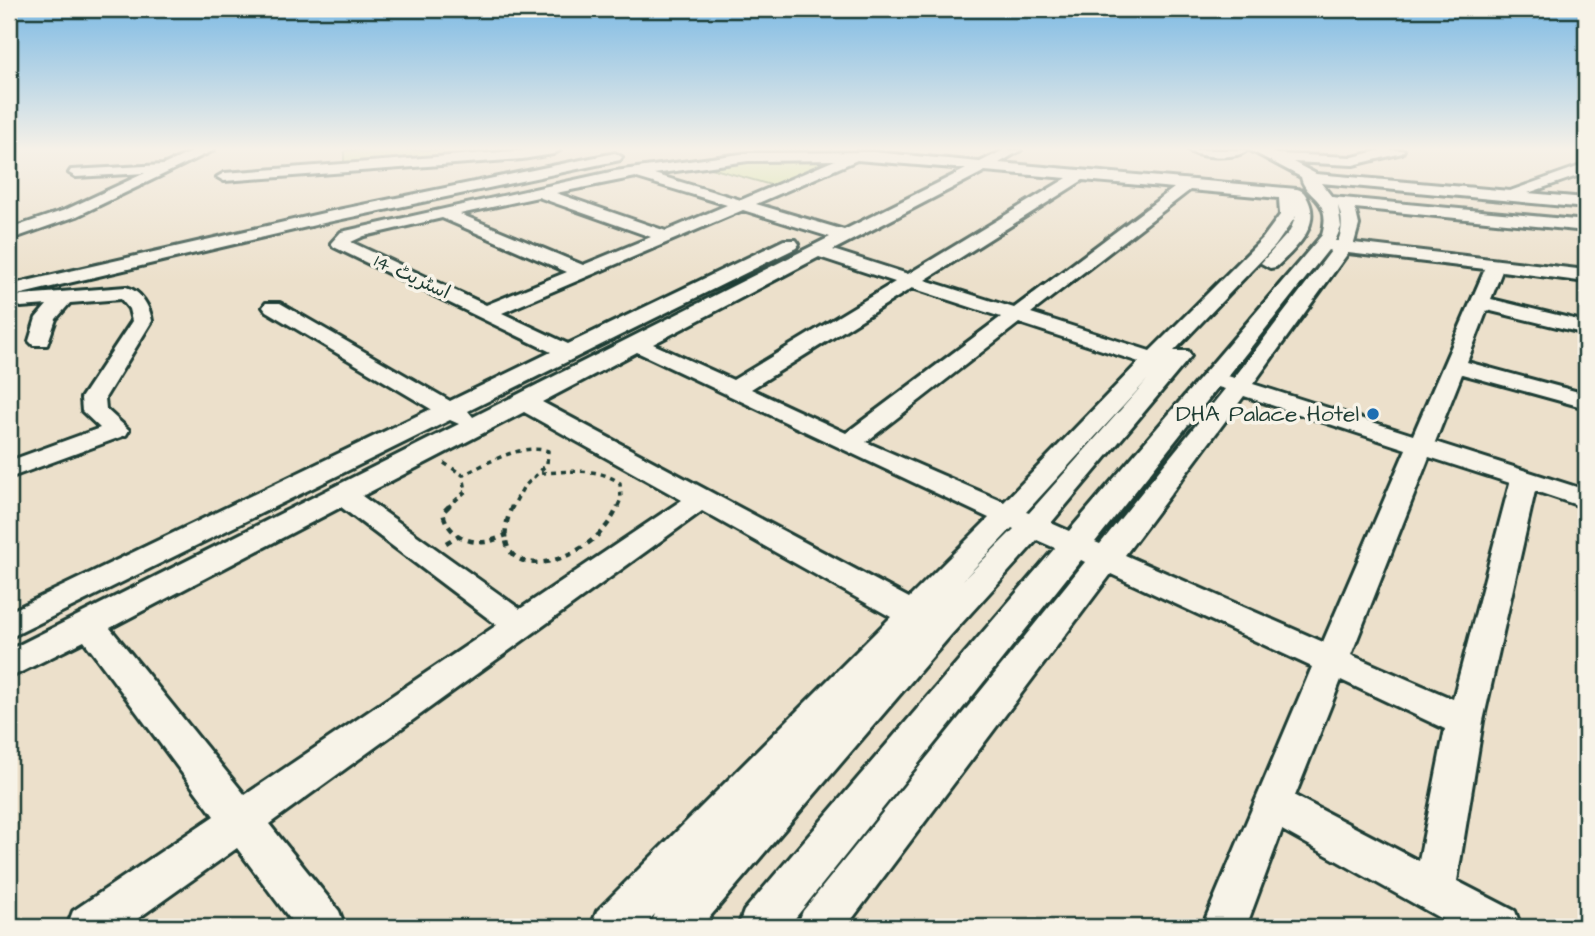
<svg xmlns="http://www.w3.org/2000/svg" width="1595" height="936" viewBox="0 0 1595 936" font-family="'Architects Daughter','Playpen Sans Arabic',sans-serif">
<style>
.green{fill:#cee297;stroke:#769066;stroke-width:2}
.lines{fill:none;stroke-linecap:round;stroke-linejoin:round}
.minor-casing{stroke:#1f3d34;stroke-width:6}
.path-far1{stroke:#1f3d34;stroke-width:3.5;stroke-dasharray:5 5;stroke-linecap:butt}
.path{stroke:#1f3d34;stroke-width:4.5;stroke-dasharray:6 6;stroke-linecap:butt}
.minor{fill:#f7f3e8;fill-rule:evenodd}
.poi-dot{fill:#1f6fb2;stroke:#f7f3e8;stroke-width:2.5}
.labels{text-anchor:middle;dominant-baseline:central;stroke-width:7;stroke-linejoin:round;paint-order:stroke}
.far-street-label{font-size:19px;fill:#1f3d34;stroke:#f7f3e8}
.poi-label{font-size:23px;fill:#1f3d34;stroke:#f7f3e8;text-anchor:end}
</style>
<rect width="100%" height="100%" fill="#ece0cb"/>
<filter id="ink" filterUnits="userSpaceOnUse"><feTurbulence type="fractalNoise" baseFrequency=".0143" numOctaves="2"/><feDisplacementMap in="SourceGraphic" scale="14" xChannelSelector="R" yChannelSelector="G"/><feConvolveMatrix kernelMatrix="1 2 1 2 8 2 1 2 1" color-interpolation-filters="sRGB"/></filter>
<g filter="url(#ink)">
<path class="green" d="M464 150 467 154 462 156 344 164V151L347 150Z
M762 159H839L778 187 704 166Z"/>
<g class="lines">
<g class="minor-casing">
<path id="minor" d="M196 150H214L77 216 9 240V229L65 210 145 173 76 177 69 173 71 170 163 165Z
M529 150H560L553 154 522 159 224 181 217 177 224 173Z
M1004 150H1021L999 163 1297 189C1304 191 1305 194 1308 200 1321 227 1294 250 1276 267L1270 268 1261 263 1290 231 1296 216 1275 246 1174 351H1188L1191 356 1051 523 1069 531 1322 235C1333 197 1305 199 1301 177L1250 150H1267L1277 154 1353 157 1381 150H1404L1402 153 1353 165 1293 162 1316 174 1510 191 1586 164V173L1528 193 1586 198V208L1321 183 1332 197 1586 221V231L1355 208 1359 225 1354 243 1586 270V282L1502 271 1491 299 1586 322V334L1487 310 1467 362 1586 394V408L1462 374 1435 442 1586 490V508L1535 491 1483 721 1457 881 1515 911 1521 927H1456L1282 830 1246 927H1202L1312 667 1111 574 846 927H797L803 911 1085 562 1081 560 788 927H738L744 911 1055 548 1037 540 950 636 701 927H650L655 914 643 927H591L597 911 891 617 702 511 269 824 339 911 345 927H296L237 848 126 927H67L73 911 214 816 84 641 9 678V650L459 424 450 420 9 638V612L431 409 266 311 263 307 266 303H280L450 401 551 352 334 247 331 243 341 232 615 171 748 153 873 152 980 162ZM835 160 741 200 654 174 748 161ZM857 160 966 169 844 230 756 204ZM985 171 1067 178 908 274 833 250ZM636 177 637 178 727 205 666 231 556 193ZM1083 180 1174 188 1014 308 925 280ZM1190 190 1279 198 1280 215 1263 238 1150 351 1031 313ZM538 197 651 237 583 265 460 214ZM1338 206C1343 219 1343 229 1338 241H1335L1341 227ZM743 210 830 237 473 417 468 411 796 248 799 244 796 240H784L568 344 502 313ZM442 218 567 272 486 305 351 242 364 236ZM1328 250 1331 251 1234 378 1228 376ZM1348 253 1485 269 1413 435 1253 384ZM819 257 895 282 733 380 653 344ZM912 288 1001 317 846 433 751 389ZM1019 323 1139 362 1004 502 866 442ZM637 352 989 518 909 598 542 402ZM1148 379 1029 513 1026 512ZM1218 387 1225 389 1100 544 1095 542ZM1244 396 1406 449 1323 642 1125 555ZM524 412 682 500 520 609 362 496ZM1429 457 1510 483 1453 699 1351 655ZM341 507 497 625 245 795 110 628ZM1012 528 1014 529 963 580ZM1341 680 1445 729 1419 861 1295 796Z
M1188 150H1245L1246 151C1236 159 1198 158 1188 150Z
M615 153 622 157 620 160 328 222 9 297V285L328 212Z
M126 287C141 291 150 307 152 321L105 398 106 409 129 430 126 435 9 478V461L100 428 82 411 81 398 132 321 129 309 121 299 70 303 56 319 47 345H33L29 341 36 318 47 305 21 307 11 301 21 295Z"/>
</g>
<path class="path-far1" d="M444 463 463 475C488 463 520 443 548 451L547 464 523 488 512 508
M541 473C569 472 596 466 620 483L621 499 617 508
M447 508 466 491 463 475"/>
<path class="path" d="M449 506 443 512C446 532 466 544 485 542 493 541 500 537 507 535
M512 506C477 594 594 568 618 506
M446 543 459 535"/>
<use href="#minor" class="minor"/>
</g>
</g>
<linearGradient id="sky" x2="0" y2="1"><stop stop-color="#7dbae4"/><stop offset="0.53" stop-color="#f6f1e8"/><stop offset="1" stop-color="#f6f1e8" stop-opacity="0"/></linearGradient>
<rect width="1595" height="281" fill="url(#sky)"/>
<circle class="poi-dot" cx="1373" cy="414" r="7"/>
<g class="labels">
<g class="far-street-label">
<text transform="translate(412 277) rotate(25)">اسٹریٹ 14</text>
</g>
<g class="poi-label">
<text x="1359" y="414">DHA Palace Hotel</text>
</g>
</g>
<rect width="1595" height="936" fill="none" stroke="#f7f3e8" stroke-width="35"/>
<rect x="18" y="18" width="1560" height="901" fill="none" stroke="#1f3d34" stroke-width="2.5" filter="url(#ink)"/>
</svg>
